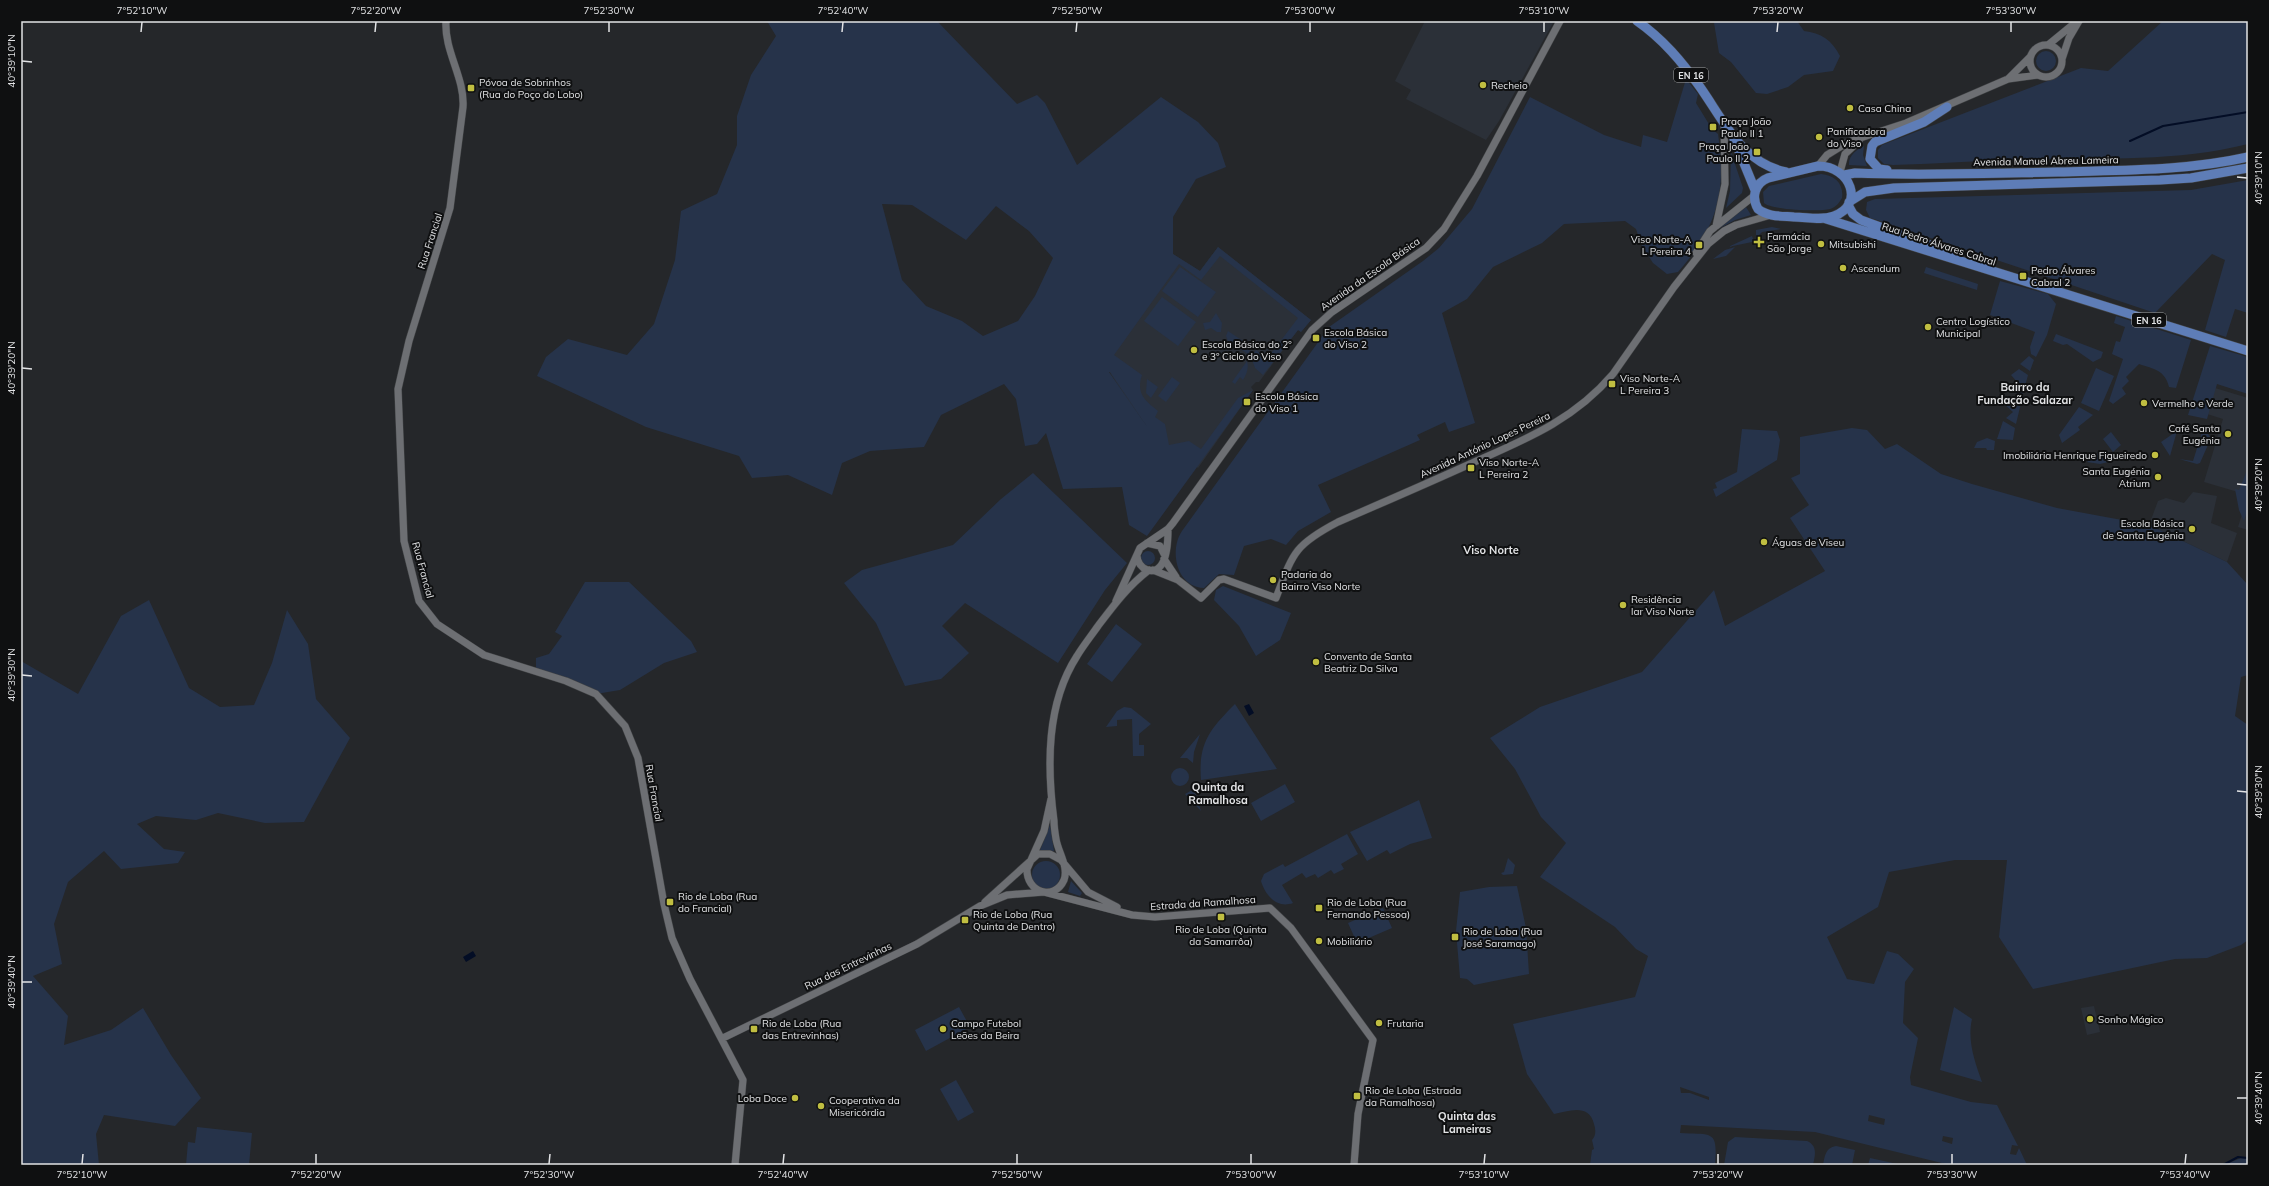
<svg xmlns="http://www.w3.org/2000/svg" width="2269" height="1186" viewBox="0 0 2269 1186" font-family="Mulish,sans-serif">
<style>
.built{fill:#2b3038}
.green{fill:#26334a;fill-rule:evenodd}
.water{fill:#030d25}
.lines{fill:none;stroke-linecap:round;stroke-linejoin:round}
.stream{stroke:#030d25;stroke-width:2}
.minor-casing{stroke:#414345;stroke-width:8}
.major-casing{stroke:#414345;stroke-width:10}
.minor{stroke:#6d6f73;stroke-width:7}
.major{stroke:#5e7db7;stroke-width:9}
.ticks{fill:none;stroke:#e2e3e5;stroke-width:1.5}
.poi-dot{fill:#c0be41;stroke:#0f1011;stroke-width:1.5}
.labels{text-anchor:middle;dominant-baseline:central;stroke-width:4;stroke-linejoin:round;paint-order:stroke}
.shield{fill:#0f1011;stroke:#a3a4a5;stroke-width:1}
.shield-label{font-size:9px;font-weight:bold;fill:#e2e3e5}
.poi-label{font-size:10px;fill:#e2e3e5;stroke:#0f1011;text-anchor:start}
.street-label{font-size:10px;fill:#e2e3e5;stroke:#0f1011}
.neighbourhood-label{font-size:11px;font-weight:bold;fill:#e2e3e5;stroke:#0f1011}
.neatline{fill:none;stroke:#e2e3e5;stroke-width:1.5}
.ticks-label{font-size:10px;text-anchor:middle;fill:#e2e3e5}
</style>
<rect width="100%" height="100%" fill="#25272a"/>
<path class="built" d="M1425 21H1554L1499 121 1486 140 1406 99 1411 90 1395 81Z
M1218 247 1311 320 1301 332 1298 330 1259 382H1256L1251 387 1253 390 1198 468 1158 441 1127 399 1101 359 1173 254 1200 271Z
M2215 388 2248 398V530L2238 527 2248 495 2204 482 2223 419 2207 414Z
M2193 492 2217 496 2211 523 2237 533 2227 562 2149 525 2158 501 2166 498 2184 503Z
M2094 1006 2100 1032 2087 1035 2081 1008Z"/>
<path class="green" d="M767 21H937L1017 104 1037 95 1045 103 1077 165 1161 97 1198 122 1218 143 1226 167 1196 179 1173 217V254L1200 271 1218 247 1311 320 1301 332 1298 330 1263 375 1255 368 1251 357 1256 350 1267 359 1298 318 1220 256 1201 280 1179 264 1114 355 1142 375C1136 393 1144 400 1158 411L1155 417 1165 424 1169 445 1189 441 1201 449 1238 398 1253 390 1147 536 1129 525 1122 487 1063 489 1046 433 1037 444 1025 446 1016 399 1004 384 941 415 924 447 870 451 842 463 832 495 788 475 752 478 739 456 646 427 537 376 546 357 568 339 627 355 654 324 675 260 681 211 717 194 737 145V116L751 75 776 36ZM882 204 912 205 966 240 996 206 1029 231 1053 258 1035 296 1018 321 983 336 962 321 926 306 902 280ZM1109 372H1110L1148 428Z
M1716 21H1797L1804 31C1821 33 1832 40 1840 56L1833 71 1804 75 1788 87 1767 94 1756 93 1731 62 1719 53 1714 23Z
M2163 21H2248V144C2177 162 2103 158 2030 159 1985 160 1939 164 1893 165L1884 164 1878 158V150L1882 145 2081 68 2108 71Z
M2036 61a10 10 0 1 1 20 0a10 10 0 1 1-20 0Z
M1686 79 1698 94 1696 103 1712 129 1718 134C1727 193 1717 227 1678 272L1667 274 1653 263 1642 246 1636 229 1625 221 1564 224 1542 243 1493 267 1467 299 1442 313 1475 423 1449 432 1445 422 1417 435 1420 440 1318 485 1331 512 1298 531 1286 545 1271 539 1244 546 1234 575 1219 574 1204 588C1176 587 1169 550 1182 531L1329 327 1423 261 1439 248 1472 209 1530 97 1604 135 1641 147 1643 135 1667 142Z
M1864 146 1863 155 1867 166 1849 165C1848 156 1857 149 1864 146Z
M1731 152 1743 188 1742 193 1726 208 1730 191Z
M1821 174C1835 175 1844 184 1842 198 1839 203 1836 207 1830 209 1820 212 1771 210 1764 203L1763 192 1769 186Z
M2248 180V313L2235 309 2226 337 2205 330 2225 260 2212 254 2155 313 1877 220 1870 218 1866 210 1867 202 1875 199 2191 190Z
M1746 207 1751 215 1735 220 1718 229Z
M1772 227 1781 229 1762 232 1756 238V230Z
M1752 236 1754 241 1752 242 1728 247Z
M1735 247 1726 256 1713 259 1725 250Z
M1180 267 1216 292 1198 317 1162 291Z
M1926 267 1978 284 1977 290 1924 273Z
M2000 281 2048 294 2056 304 2047 335 2036 357 2031 354 2030 347 2035 332 1990 315Z
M1162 297 1196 322 1178 346 1144 321Z
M1216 313 1222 323 1221 332H1217L1211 328 1205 330 1203 323 1210 322Z
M2116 316 2191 340 2176 388 2169 387C2165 370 2154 369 2139 364L2126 377 2129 381 2122 388 2126 394 2113 404 2109 401 2123 359 2112 354 2116 341 2120 342 2125 327 2114 323Z
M1228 331 1252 347 1248 354 1228 341 1226 336Z
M2056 334 2103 352 2101 358 2093 362 2067 344 2063 345 2053 341Z
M2210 346 2248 357V394L2217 384 2207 419 2188 415Z
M2029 356 2034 360 2030 371 2020 364Z
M1247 361C1249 367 1247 374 1243 380L1240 377 1235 384 1232 382Z
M2096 368 2114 376 2099 411 2081 403Z
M2019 369 2028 375 2022 398 2011 389 2018 383 2011 375Z
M1172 377 1180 383 1166 402 1158 396Z
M1147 379 1158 387 1151 398 1146 393Z
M2012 397 2021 403 2016 424 2006 418 2013 412 2004 404Z
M2079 407 2093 415 2078 427 2080 430 2062 443 2059 435Z
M2003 421 2015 428 2013 440 1997 439Z
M1852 428 1867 430 1885 449 1897 444 1941 474 1972 484 2057 508 2149 525 2227 562 2248 585V675L2241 677 2235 716 2248 725V940L2241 945 2207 958 2175 959 2033 989 1999 937 2007 860H1955L1889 872 1878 907 1827 937 1847 979 1874 984 1887 951 1898 954 1914 969 1905 982 1903 1023 1918 1038 1910 1077 1911 1085 1971 1102 1997 1105 2018 1146 2012 1145 2010 1154 2016 1155 2019 1148 2027 1165H1950L1815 1132 1681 1125 1680 1133C1712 1135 1718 1129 1715 1165H1590L1592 1150 1594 1149 1592 1140C1596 1136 1596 1130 1594 1124 1589 1103 1569 1111 1554 1114L1527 1074 1513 1024 1635 997 1648 956 1636 949 1615 927 1540 877 1566 843 1541 817 1515 769 1490 738 1540 707 1642 672 1714 590 1725 626 1825 571 1790 518 1809 505 1791 478 1800 474V437ZM1680 1087 1709 1097V1100L1690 1093H1681ZM1869 1115 1885 1119 1884 1125 1868 1121ZM1943 1136 1953 1138 1952 1144 1942 1141Z
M1742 429 1777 431 1780 440 1777 460 1716 497 1713 489 1717 488 1715 483 1737 472Z
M2177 431 2170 456 2161 442Z
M2111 432 2121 445 2113 452 2103 439Z
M2202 432 2208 434 2211 438 2200 463 2197 464 2179 459 2193 461Z
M1987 438 1995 441 1994 450H1987L1986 448H1974L1977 442Z
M2102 450 2112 461 2100 464 2087 462Z
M2248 468V508L2244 521 2239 510 2235 489 2239 490Z
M1033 473 1127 563 1105 590 1058 663 965 603 942 626 969 653 941 679 905 686 876 623 844 583 862 570 953 545 1001 499Z
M1141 558a7 7 0 1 1 14 0a7 7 0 1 1-14 0Z
M585 582H629L691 641 697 652 664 663 620 690 596 694 536 673V658L549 654 562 636 555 632Z
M1223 586 1291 613 1280 640 1256 656 1239 626 1214 600 1216 590Z
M149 600 189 688 220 707 254 705 272 663 287 610 308 644 316 699 350 738 304 822 265 823 218 813 196 820 156 816 137 824 164 849 185 852 178 863 121 869 104 851 68 882 54 924 62 964 33 976 68 1016 64 1045 111 1030 143 1008 171 1055 201 1098 175 1126 104 1115 96 1134 99 1165H21V661L78 694 121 616Z
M1116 624 1142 644 1112 682 1087 664Z
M1235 704 1277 769 1201 780C1198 743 1210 729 1235 704Z
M1124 707 1131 708 1151 724 1139 734V745H1144V756H1133L1132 719 1117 720V726L1106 727 1117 711Z
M1200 734 1194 752 1193 763 1187 758H1180Z
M1171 777a9 9 0 1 1 18 0a9 9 0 1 1-18 0Z
M1285 784 1295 802 1261 821 1251 803Z
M1194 789 1201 811 1185 794Z
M1419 800 1432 838 1410 844 1390 854 1387 850 1367 861 1350 832Z
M1050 825 1054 851 1040 850Z
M1347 834 1358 854 1341 864 1344 869 1334 874 1331 870 1318 878 1315 874 1306 878 1302 873 1282 885 1293 903C1277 909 1265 895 1261 881L1264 874 1283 864 1285 867Z
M1508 858 1515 865 1513 874 1503 875 1501 873 1504 872Z
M1032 875a14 14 0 1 1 28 0a14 14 0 1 1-28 0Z
M1071 881 1082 893 1080 896 1068 892Z
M1517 886 1526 928 1529 974 1474 985 1467 979 1460 978 1456 931 1460 892 1489 887Z
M1383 908 1392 928 1357 943 1348 923Z
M959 1007 970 1027 926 1051 915 1030Z
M1954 1007 1972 1019C1967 1041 1975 1062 1982 1082L1940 1070Z
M956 1080 974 1112 958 1121 940 1089Z
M197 1127 252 1133 249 1165H186L188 1142 195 1143Z
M1735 1137 1807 1141C1818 1146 1815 1155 1813 1165H1724L1728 1142Z
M1836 1146 1855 1150 1852 1165H1823C1825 1156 1825 1148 1836 1146Z
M1870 1158 1902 1165H1868Z
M2241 1158 2248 1159V1165H2224Z"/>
<path class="water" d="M1249 704 1254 713 1249 716 1244 706Z
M473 951 476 956 466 962 463 957Z"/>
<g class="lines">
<path class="stream" d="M2130 141 2163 126 2248 112
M2223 1165 2238 1157 2248 1158"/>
<g class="minor-casing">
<path id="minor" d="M446 21C444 51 465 78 463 107L450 208 409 341 398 389 404 541 419 601 437 624 484 655 566 681 596 694 625 726 638 758 664 904 672 938 690 979 743 1080 735 1165
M2030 61a16 16 0 1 1 32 0a16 16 0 1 1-32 0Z
M2048 45 2076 22
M2062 59 2069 38 2079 21
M2008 79 2030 57
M1818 166 1827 155 1848 142 1906 123 2008 79 2038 75
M1840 172 1845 154 1859 141
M1716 226 1725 184 1724 122
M1696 253 1710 231 1755 195
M1147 543 1160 546 1164 554
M1137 556C1138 569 1154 577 1162 564 1167 556 1168 539 1168 529
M1164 559 1176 577
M1153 570 1178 580 1201 598 1219 580 1224 579 1276 598C1293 553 1294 545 1338 522 1382 503 1426 484 1470 464 1524 440 1573 421 1613 374L1674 287 1708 244 1724 231 1736 225 1771 215
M1116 601 1140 548 1168 529 1173 523 1312 330 1332 312 1426 248 1444 229 1477 176 1560 21
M1051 799 1044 831 1027 869C1026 892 1054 902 1064 880 1069 867 1058 852 1056 839 1055 833 1054 827 1054 821 1047 766 1046 704 1077 656 1083 646 1091 636 1098 626 1114 605 1128 586 1149 570
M985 902 1038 854H1050L1061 860 1088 892 1117 907
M723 1038 917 944 980 906 1007 895 1044 892 1132 915 1155 917 1270 908 1291 928 1373 1040 1358 1114 1354 1165"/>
</g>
<g class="major-casing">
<path id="major" d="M1637 21C1663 39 1682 62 1700 87 1724 121 1742 163 1786 172
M1734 139 1755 190
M1818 166C1851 166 1865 205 1834 216 1822 221 1807 217 1794 217 1782 216 1768 217 1758 209 1751 197 1755 183 1768 178Z
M1887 170 1879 169 1870 159 1872 146 1875 142 1924 122 1947 107
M1844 175 1855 173C1923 176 1991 173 2058 172 2122 170 2186 171 2248 157
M1849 202 1865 192 1894 188 2160 180 2191 178 2248 168
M1848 205 1853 214 1861 220 1952 253
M1823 218 2248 351"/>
</g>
<use href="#minor" class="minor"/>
<use href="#major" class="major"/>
</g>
<path class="ticks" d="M141 32 142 22M375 32 376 22M609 32V22M842 32 843 22M1076 32 1077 22M1310 32V22M1544 32V22M1777 32 1778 22M2011 32V22M22 61 32 62M2237 177 2247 178M22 368 32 369M2237 484 2247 485M22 675 32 676M2237 791 2247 792M22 982H32M2237 1098H2247M82 1164 83 1154M316 1164V1154M549 1164 550 1154M783 1164 784 1154M1017 1164V1154M1251 1164V1154M1484 1164 1485 1154M1718 1164V1154M1952 1164V1154M2185 1164 2186 1154"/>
<g class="poi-dot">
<circle cx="1483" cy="85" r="4"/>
<rect x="467" y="84" width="8" height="8" rx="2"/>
<circle cx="1850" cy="108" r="4"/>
<rect x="1709" y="123" width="8" height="8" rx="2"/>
<circle cx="1819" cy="137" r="4"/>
<rect x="1753" y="148" width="8" height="8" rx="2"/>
<path d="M1757 236h4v4h4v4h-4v4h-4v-4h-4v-4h4z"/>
<circle cx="1821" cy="244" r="4"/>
<rect x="1695" y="241" width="8" height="8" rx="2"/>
<circle cx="1843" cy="268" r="4"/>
<rect x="2019" y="272" width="8" height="8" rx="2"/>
<circle cx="1928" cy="327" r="4"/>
<rect x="1312" y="334" width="8" height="8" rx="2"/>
<circle cx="1194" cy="350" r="4"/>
<rect x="1608" y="380" width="8" height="8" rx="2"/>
<rect x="1243" y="398" width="8" height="8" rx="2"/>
<circle cx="2144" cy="403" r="4"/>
<circle cx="2228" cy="434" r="4"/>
<circle cx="2155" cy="455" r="4"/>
<rect x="1467" y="464" width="8" height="8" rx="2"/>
<circle cx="2158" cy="477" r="4"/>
<circle cx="2192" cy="529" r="4"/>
<circle cx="1764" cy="542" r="4"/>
<circle cx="1273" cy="580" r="4"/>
<circle cx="1623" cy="605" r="4"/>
<circle cx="1316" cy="662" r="4"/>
<rect x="666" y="898" width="8" height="8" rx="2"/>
<rect x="1315" y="904" width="8" height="8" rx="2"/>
<rect x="1217" y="913" width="8" height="8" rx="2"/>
<rect x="961" y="916" width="8" height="8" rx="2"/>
<rect x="1451" y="933" width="8" height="8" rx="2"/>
<circle cx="1319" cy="941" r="4"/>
<circle cx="2090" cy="1019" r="4"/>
<circle cx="1379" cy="1023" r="4"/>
<rect x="750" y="1025" width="8" height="8" rx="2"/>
<circle cx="943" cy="1029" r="4"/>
<rect x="1353" y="1092" width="8" height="8" rx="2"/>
<circle cx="795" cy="1098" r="4"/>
<circle cx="821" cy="1106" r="4"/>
</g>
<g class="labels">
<g class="shield">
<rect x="1674" y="68" width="34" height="14" rx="3"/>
<rect x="2132" y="313" width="34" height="14" rx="3"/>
</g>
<g class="shield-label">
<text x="1691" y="75">EN 16</text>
<text x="2149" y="320">EN 16</text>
</g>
<g class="poi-label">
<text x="479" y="82">Póvoa de Sobrinhos<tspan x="479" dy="12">(Rua do Poço do Lobo)</tspan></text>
<text x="1491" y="85">Recheio</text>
<text x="1858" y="108">Casa China</text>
<text x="1721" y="121">Praça João<tspan x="1721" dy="12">Paulo II 1</tspan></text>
<text x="1827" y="131">Panificadora<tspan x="1827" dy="12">do Viso</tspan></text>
<text x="1749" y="146" text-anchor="end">Praça João<tspan x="1749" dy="12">Paulo II 2</tspan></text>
<text x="1767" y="236">Farmácia<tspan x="1767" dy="12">São Jorge</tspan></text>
<text x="1691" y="239" text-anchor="end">Viso Norte-A<tspan x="1691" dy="12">L Pereira 4</tspan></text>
<text x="1829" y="244">Mitsubishi</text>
<text x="1851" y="268">Ascendum</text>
<text x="2031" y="270">Pedro Álvares<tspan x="2031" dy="12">Cabral 2</tspan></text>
<text x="1936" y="321">Centro Logístico<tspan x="1936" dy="12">Municipal</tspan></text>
<text x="1324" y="332">Escola Básica<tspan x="1324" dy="12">do Viso 2</tspan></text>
<text x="1202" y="344">Escola Básica do 2º<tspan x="1202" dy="12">e 3º Ciclo do Viso</tspan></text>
<text x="1620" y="378">Viso Norte-A<tspan x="1620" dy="12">L Pereira 3</tspan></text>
<text x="1255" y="396">Escola Básica<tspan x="1255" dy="12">do Viso 1</tspan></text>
<text x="2152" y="403">Vermelho e Verde</text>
<text x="2220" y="428" text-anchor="end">Café Santa<tspan x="2220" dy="12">Eugénia</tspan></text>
<text x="2147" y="455" text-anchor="end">Imobiliária Henrique Figueiredo</text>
<text x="1479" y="462">Viso Norte-A<tspan x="1479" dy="12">L Pereira 2</tspan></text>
<text x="2150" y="471" text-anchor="end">Santa Eugénia<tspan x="2150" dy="12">Atrium</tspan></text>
<text x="2184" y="523" text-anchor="end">Escola Básica<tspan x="2184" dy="12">de Santa Eugénia</tspan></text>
<text x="1772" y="542">Águas de Viseu</text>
<text x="1281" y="574">Padaria do<tspan x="1281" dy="12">Bairro Viso Norte</tspan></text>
<text x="1631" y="599">Residência<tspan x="1631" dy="12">lar Viso Norte</tspan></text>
<text x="1324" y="656">Convento de Santa<tspan x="1324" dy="12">Beatriz Da Silva</tspan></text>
<text x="678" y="896">Rio de Loba (Rua<tspan x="678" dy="12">do Francial)</tspan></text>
<text x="1327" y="902">Rio de Loba (Rua<tspan x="1327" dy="12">Fernando Pessoa)</tspan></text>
<text x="973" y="914">Rio de Loba (Rua<tspan x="973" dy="12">Quinta de Dentro)</tspan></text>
<text x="1221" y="929" text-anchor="middle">Rio de Loba (Quinta<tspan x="1221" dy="12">da Samarrôa)</tspan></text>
<text x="1463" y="931">Rio de Loba (Rua<tspan x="1463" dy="12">José Saramago)</tspan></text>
<text x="1327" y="941">Mobiliário</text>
<text x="2098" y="1019">Sonho Mágico</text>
<text x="762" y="1023">Rio de Loba (Rua<tspan x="762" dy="12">das Entrevinhas)</tspan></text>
<text x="951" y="1023">Campo Futebol<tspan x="951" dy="12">Leões da Beira</tspan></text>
<text x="1387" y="1023">Frutaria</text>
<text x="1365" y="1090">Rio de Loba (Estrada<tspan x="1365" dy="12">da Ramalhosa)</tspan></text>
<text x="787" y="1098" text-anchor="end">Loba Doce</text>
<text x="829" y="1100">Cooperativa da<tspan x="829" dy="12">Misericórdia</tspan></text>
</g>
<g class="street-label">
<text transform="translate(2046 161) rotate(-1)">Avenida Manuel Abreu Lameira</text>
<text transform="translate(430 241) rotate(-72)">Rua Francial</text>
<text transform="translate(1939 244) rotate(18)">Rua Pedro Álvares Cabral</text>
<text transform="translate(1370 274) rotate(-35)">Avenida da Escola Básica</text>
<text transform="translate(1485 445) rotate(-25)">Avenida António Lopes Pereira</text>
<text transform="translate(423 570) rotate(75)">Rua Francial</text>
<text transform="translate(654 793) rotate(80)">Rua Francial</text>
<text transform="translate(1203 903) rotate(-4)">Estrada da Ramalhosa</text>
<text transform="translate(848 966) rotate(-26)">Rua das Entrevinhas</text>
</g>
<g class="neighbourhood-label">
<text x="2025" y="387">Bairro da<tspan x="2025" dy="13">Fundação Salazar</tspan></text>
<text x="1491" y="550">Viso Norte</text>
<text x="1218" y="787">Quinta da<tspan x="1218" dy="13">Ramalhosa</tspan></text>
<text x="1467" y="1116">Quinta das<tspan x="1467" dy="13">Lameiras</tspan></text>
</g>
</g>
<rect width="2269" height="1186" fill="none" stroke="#0f1011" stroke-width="44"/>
<rect x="22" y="22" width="2225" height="1142" class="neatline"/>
<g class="ticks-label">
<text x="142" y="14">7°52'10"W</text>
<text x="376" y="14">7°52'20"W</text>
<text x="609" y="14">7°52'30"W</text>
<text x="843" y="14">7°52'40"W</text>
<text x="1077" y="14">7°52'50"W</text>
<text x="1310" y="14">7°53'00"W</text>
<text x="1544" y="14">7°53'10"W</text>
<text x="1778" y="14">7°53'20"W</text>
<text x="2011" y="14">7°53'30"W</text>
<text transform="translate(11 61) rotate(-90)" y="4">40°39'10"N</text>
<text transform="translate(2258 178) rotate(-90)" y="4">40°39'10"N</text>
<text transform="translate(11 368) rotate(-90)" y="4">40°39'20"N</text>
<text transform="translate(2258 485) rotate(-90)" y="4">40°39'20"N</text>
<text transform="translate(11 675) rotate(-90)" y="4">40°39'30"N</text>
<text transform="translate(2258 792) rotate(-90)" y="4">40°39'30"N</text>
<text transform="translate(11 982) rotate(-90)" y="4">40°39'40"N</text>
<text transform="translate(2258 1098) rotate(-90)" y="4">40°39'40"N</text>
<text x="82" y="1178">7°52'10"W</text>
<text x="316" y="1178">7°52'20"W</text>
<text x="549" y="1178">7°52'30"W</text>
<text x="783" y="1178">7°52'40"W</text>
<text x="1017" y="1178">7°52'50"W</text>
<text x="1251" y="1178">7°53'00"W</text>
<text x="1484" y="1178">7°53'10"W</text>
<text x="1718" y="1178">7°53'20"W</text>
<text x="1952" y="1178">7°53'30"W</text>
<text x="2185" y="1178">7°53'40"W</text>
</g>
</svg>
